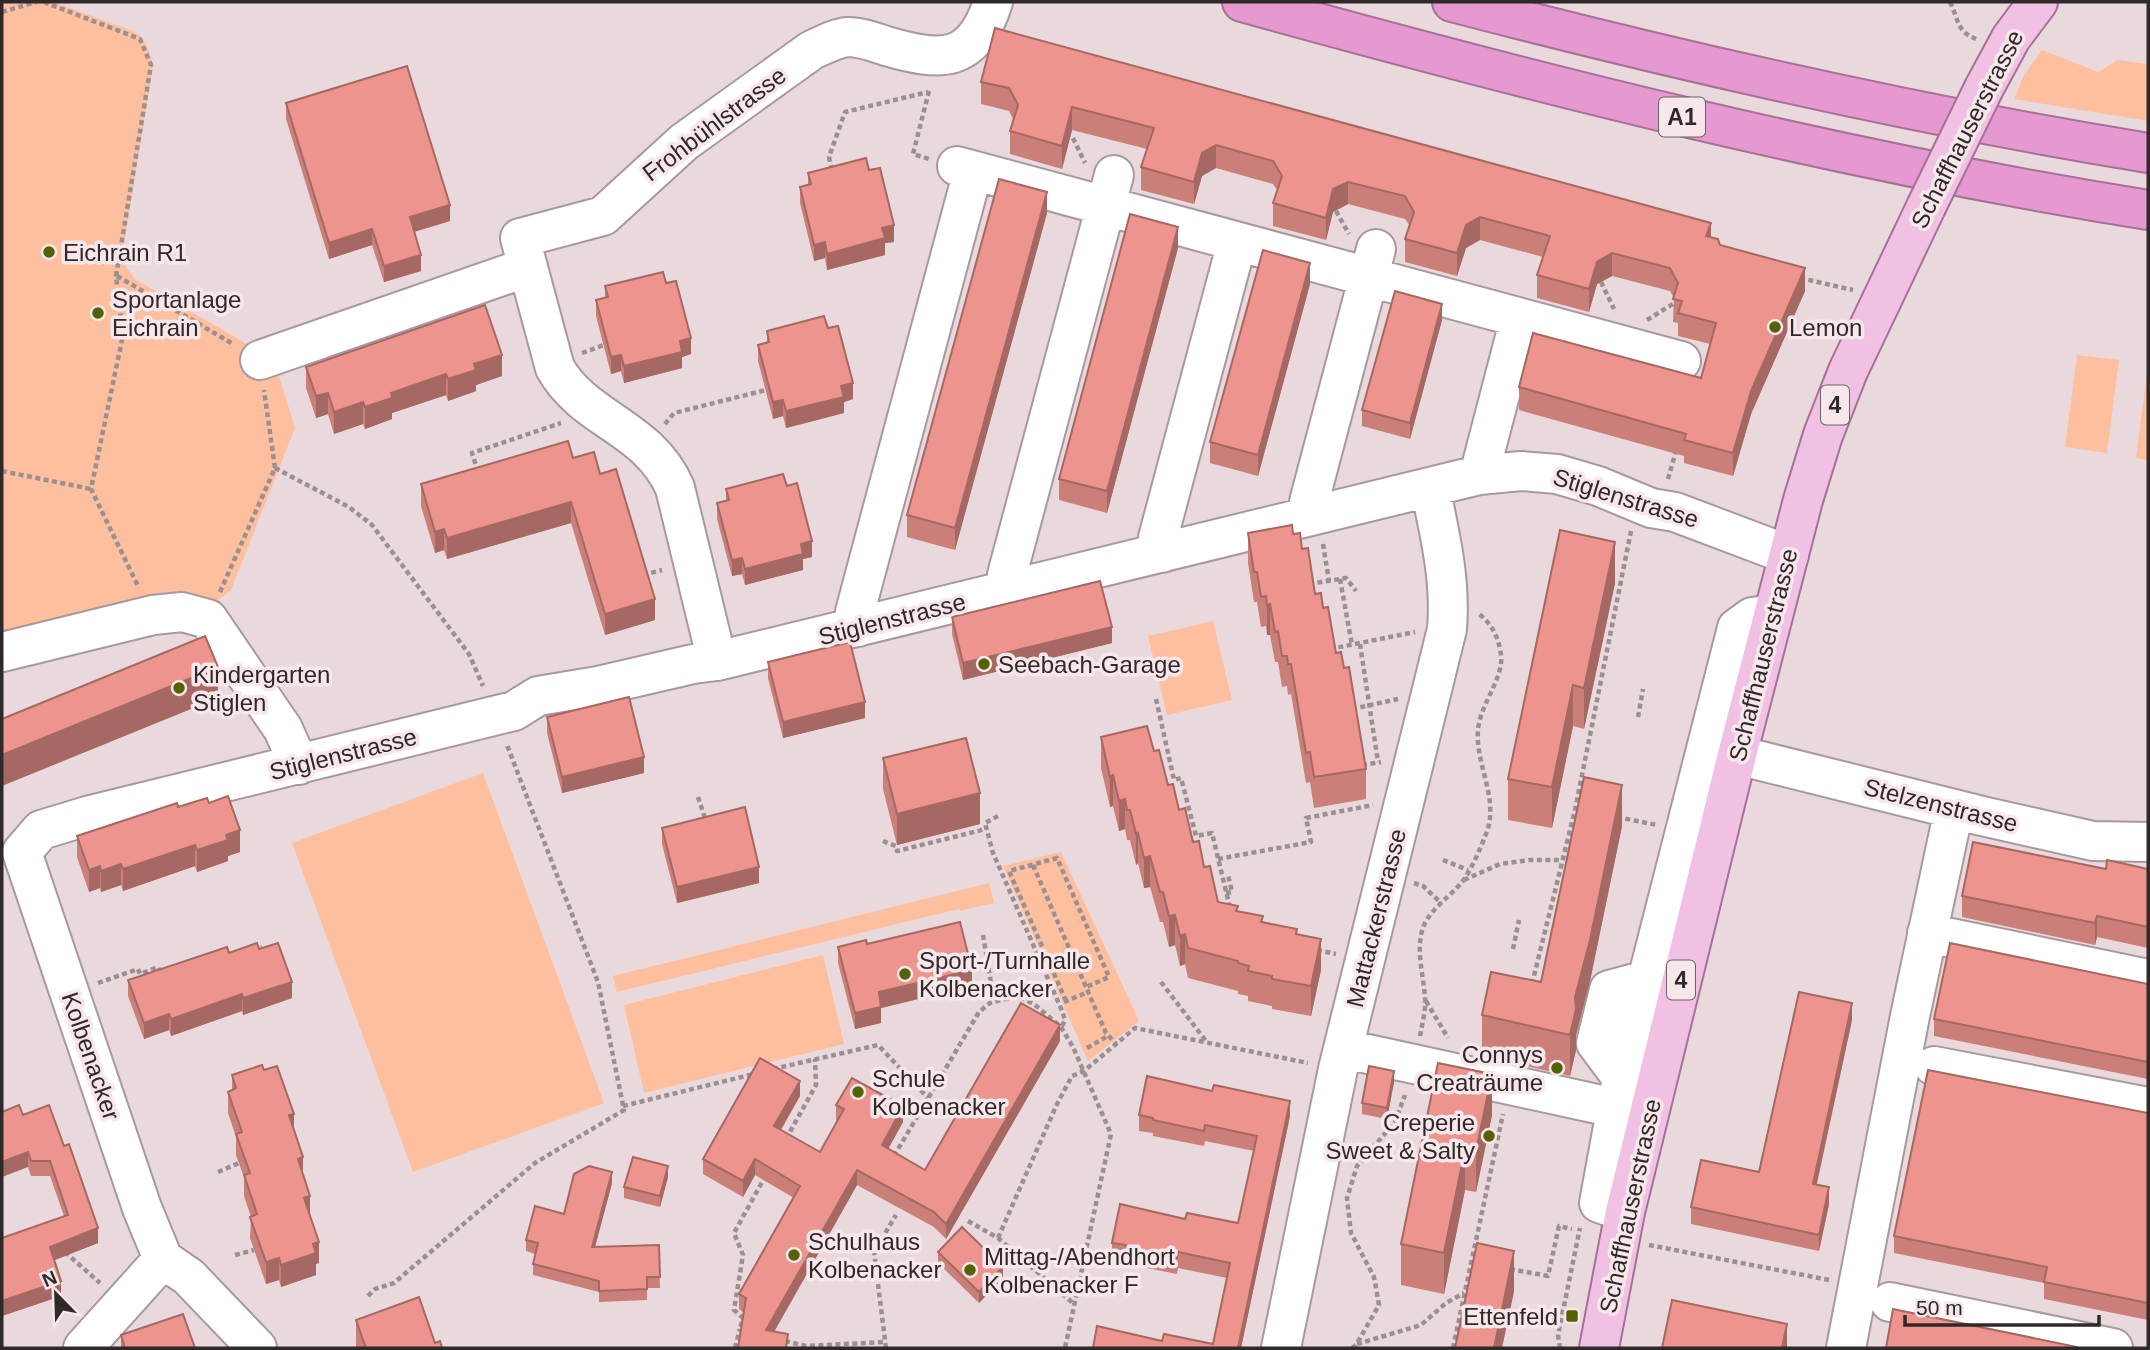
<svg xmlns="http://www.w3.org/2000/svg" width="2150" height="1350" viewBox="0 0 2150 1350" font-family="Helvetica,sans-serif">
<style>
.green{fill:#febf9e}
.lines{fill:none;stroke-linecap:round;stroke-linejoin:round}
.minor-casing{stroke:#a8999d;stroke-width:42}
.major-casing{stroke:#a67196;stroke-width:42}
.highway-casing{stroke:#a67196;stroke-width:42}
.path{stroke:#9a8f91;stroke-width:4.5;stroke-dasharray:5 3.5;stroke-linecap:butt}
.minor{stroke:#fff;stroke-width:38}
.major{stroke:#f0c1e3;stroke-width:38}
.highway{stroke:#e698d0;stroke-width:38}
.major-bridge-casing{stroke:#a67196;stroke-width:42;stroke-linecap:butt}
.major-bridge{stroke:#f0c1e3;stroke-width:38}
.wall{fill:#cb7f79}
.shaded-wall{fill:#a56863}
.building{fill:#ec948d;stroke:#a56863;stroke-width:2}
.poi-dot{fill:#546206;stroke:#f7e6ea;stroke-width:2.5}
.labels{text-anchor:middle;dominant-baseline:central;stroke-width:7;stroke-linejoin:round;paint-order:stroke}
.shield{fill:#f7e6ea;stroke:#6b6264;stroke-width:2}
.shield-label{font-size:23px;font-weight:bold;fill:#2f292a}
.street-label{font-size:24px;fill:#2f292a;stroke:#f7e6ea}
.poi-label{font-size:24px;fill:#2f292a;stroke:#f7e6ea;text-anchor:start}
</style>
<rect width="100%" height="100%" fill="#e9d9dd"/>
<path class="green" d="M2 2H54L135 32C147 42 150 52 153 66L123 251V263L135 279 252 347 272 354 295 428 231 590 189 623 2 658Z
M2042 50 2098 72 2118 60 2148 64V121L2014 99 2024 75Z
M2077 355 2119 360 2107 453 2065 447Z
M2148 366V460L2136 458Z
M1213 621 1232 700 1167 715 1148 636Z
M483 773 604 1103 413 1172 292 843Z
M1061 852 1139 1021 1088 1061 1003 866Z
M989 883 994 903 960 911 959 909 617 992 613 976Z
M823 955 844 1044 644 1093 624 1005Z"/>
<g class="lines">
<g class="minor-casing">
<path id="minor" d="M957 166 1681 361
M260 360 528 267
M1479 475 1520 318
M1311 516 1309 502 1376 249
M1162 553 1158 538 1237 242
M1010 590 1007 575 1114 175
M858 627 855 612 973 171
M2 652 153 615 182 612 208 619 283 729 299 765
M717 661 675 488C649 427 585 421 555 368L520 238 603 216 684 142 812 50C823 45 836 38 848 37 861 37 874 42 886 46 942 62 973 64 993 2
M1737 755 1982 816 2093 841 2148 842
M22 852 41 830 87 816 514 711 538 696 598 686 693 664 717 661 1479 475 1521 471 1557 474 1598 486 1651 508 1675 512 1789 555
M22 852 142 1208 163 1259 189 1277 257 1348
M1927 933 2148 979
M1345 1049 1597 1104
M1934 1066 2148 1107
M1622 1078 1596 1043 1609 990 1646 980
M1625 1212 1599 1203 1622 1078 1737 628 1752 617 1773 614
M1890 1302 2113 1348
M83 1348 163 1259
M1281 1348 1338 1069 1447 629C1451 580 1440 535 1430 487
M1846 1348 1910 1016 1954 809"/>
</g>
<g class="major-casing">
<path id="major" d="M1984 88 2011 38 2038 2
M1599 1348 1625 1212 1737 755 1803 500 1823 435 1848 371 1926 207"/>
</g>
<g class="highway-casing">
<path id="highway" d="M1242 2C1541 85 1842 161 2148 210
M1452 2C1682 62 1914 115 2148 153"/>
</g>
<path class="path" d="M44 2 140 39 151 65 116 276 123 335 91 489 139 588
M1950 2C1959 20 1956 31 1976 39
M2 12 36 2
M929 91 913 154 929 159
M1073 138 1085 163
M832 170 829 157 845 112 928 92
M1336 211 1349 234
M117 276 233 344
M1800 278 1853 290
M1601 282 1614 309
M1647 320 1676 302
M582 353 604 345
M665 424 674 413 766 390
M275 468 349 507 372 525 469 654 483 686
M2 471 91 489
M478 472 472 453 561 423
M1668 479 1676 451
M1323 544 1329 581
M643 575 662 570
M1340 579 1352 645
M1309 584 1346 578 1356 591
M220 592 275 468 264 390
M1360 644 1378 762
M1330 649 1415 632
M1156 699 1174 780 1181 778 1196 836 1212 833 1230 908
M1352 709 1398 699
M1638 717 1643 689
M1362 765 1381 762
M698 797 706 821
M998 816 985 823 993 853 1063 1013 1065 1021 1061 1027
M1617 817 1657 825
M883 841 896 846 897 851 986 829
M1218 859 1311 842 1306 818 1373 805
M1443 860 1468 870
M1033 865 1106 1033 1116 1044
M1464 880 1500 864 1530 860H1562
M1414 883 1423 886 1441 903
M1226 893 1232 892 1228 875
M983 935 994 1001
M1513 949 1519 920
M253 950 262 947
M1317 950 1336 954
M1161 982 1206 1041
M98 983 138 969 140 974 158 967 161 974
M1532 984 1575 810 1631 531
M1066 1001 1009 871 1057 858 1109 977 1086 987
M1426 1001 1448 1038
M1064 1002 1088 992
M1420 1036C1422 1024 1426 1011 1425 999 1424 976 1416 954 1422 931 1427 911 1450 897 1462 882 1472 869 1480 849 1486 834 1500 799 1475 765 1478 730 1480 704 1504 678 1501 655 1499 638 1492 624 1479 614
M1087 1048 1108 1036
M773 1069 878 1045 928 1098
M623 1106 754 1074
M786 1139 816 1085 815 1059
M894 1156 979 1012 990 1003 1017 996 1034 1004 1061 1027 1073 1047 1111 1134 1065 1348
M218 1172 239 1163
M968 1221 998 1238 1074 1304
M998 1238 1057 1104 1072 1076 1084 1071 1135 1028 1308 1063
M1649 1245 1829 1280
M65 1252 100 1283
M235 1255 254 1250
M1510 1269 1548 1276 1559 1226 1572 1229
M368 1296 375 1289 394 1283 535 1163 624 1110 598 982 507 745
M746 1331 740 1329 743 1318 734 1310 743 1255 734 1233 766 1175
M785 1341 806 1346 885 1342
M1357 1344 1421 1325 1446 1303 1464 1293
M735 1348 740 1329
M886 1348 874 1252 896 1215
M1352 1348 1356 1345 1379 1305 1374 1277 1351 1233 1347 1198 1357 1166 1395 1122 1405 1095
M1453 1348 1503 1114
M1560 1348 1558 1335 1580 1228"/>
<use href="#minor" class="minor"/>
<use href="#major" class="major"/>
<use href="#highway" class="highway"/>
<g class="major-bridge-casing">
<path id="major-bridge" d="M1926 207 1984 88"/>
</g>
<use href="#major-bridge" class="major-bridge"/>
</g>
<path class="wall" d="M981 82 1711 238 1720 245 1805 291 1751 414 1733 476 1684 463V456L1519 410V387L1701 378 1710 344 1678 336V323L1673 322 1674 298 1670 291 1612 276 1597 284 1589 312 1537 298V275L1543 257 1480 240 1466 248 1457 276 1405 262V239L1410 226 1405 219 1348 204 1333 212 1326 240 1273 226V203L1277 190 1273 184 1216 168 1202 176 1194 204 1141 190V167L1147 149 1072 130 1062 169 1010 154V131L1013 119 1009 111 981 104Z
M286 103 450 221 414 232 421 271 384 282 372 245 329 259 286 119Z
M869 170 894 242 885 243V255L827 270 825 258 814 261 800 203V187L808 185V173Z
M1047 213 955 550 907 537V515Z
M1178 248 1107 513 1059 500V479Z
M666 283 691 354 682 357V368L624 383 621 371 611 374 596 316V300L605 298V286Z
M1310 284 1258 476 1210 463V442Z
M1442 320 1410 439 1362 426V410Z
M828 328 853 399 844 402V413L786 428 783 416 773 419 758 361V345L767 343V331Z
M306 367 502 376 476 385V391L448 401 446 395 392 413V419L365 429 363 424 334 434 328 414 316 418 306 388Z
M573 458 600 474 655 620 605 635 571 523 447 559 444 550 435 553 421 506V484Z
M787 486 812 557 803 559V570L745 585 742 574 732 576 717 519V503L726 500V489Z
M1248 533 1293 534 1302 549 1315 594 1323 608 1336 653 1344 668 1366 769V799L1314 808 1310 782 1306 783 1291 694 1288 695 1287 686 1282 687 1278 662H1275L1270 635H1267L1266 626 1261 627 1257 602H1254L1248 563Z
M1615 583 1584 729 1573 726 1552 828 1508 820V779Z
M952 617 1112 643 963 680 952 634Z
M768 662 865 718 783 738 768 678Z
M547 717 644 773 562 793 547 733Z
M1101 737 1154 751 1218 902 1238 911 1297 935 1321 970 1311 1016 1272 1009V1006L1248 1001V996L1238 994V991L1188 978 1185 964 1180 966 1175 945 1169 947 1163 922H1160L1150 887 1144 888 1138 863 1136 865 1130 840H1127L1125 829 1119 831 1113 806 1110 807 1101 768Z
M883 758 980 824 897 845 883 789Z
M209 803 240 852 228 856V861L197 872 195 866 123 891 121 885 101 892 100 888 89 892 77 857V836L178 807Z
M1622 826 1590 981 1576 1035V1050L1570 1076 1482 1056V1015L1541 982Z
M662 828 759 883 677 903 662 844Z
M2148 869V948L2097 937 2095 945 1962 917V896Z
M867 944 972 986 881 1008V1023L855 1029 838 963V947Z
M259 949 292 998 243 1015 242 1011 171 1036 169 1030 144 1039 128 996V980L229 953Z
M2148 984V1079L1934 1036V1019Z
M1852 1020 1817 1184 1829 1204 1819 1251 1691 1224V1207L1759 1172Z
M1060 1041 946 1239 934 1227 857 1185 774 1332 788 1348 739 1309V1294L794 1198 755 1175 743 1197 703 1174V1159L800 1096 781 1130 820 1152 837 1121 836 1120V1105L903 1122 888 1149 925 1170Z
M1438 1063 1492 1115 1476 1192 1465 1190 1444 1294 1401 1285V1244Z
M264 1070 294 1129 319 1263 316 1264V1275L281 1287 279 1280 266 1284 250 1238 251 1217 244 1196V1177L236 1155V1137L228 1113V1092L232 1090V1075Z
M1394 1082 1387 1119 1362 1114V1103Z
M2148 1113V1320L2044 1299V1283L1894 1253V1236Z
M23 1115 98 1243 54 1260 61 1296 2 1316V1238L64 1216 50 1176H31L28 1167Z
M1139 1115 1290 1116 1241 1348H1093L1162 1341 1213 1344 1227 1278 1178 1268 1177 1274 1126 1264V1261L1112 1258V1243L1185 1219 1238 1223 1254 1151 1205 1141 1204 1146 1153 1136V1133L1139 1131Z
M668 1177 660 1207 624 1198V1187Z
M612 1183 595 1247 659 1245 660 1288H647V1300L599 1302V1292L533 1275V1264L535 1254 526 1251V1240L564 1214Z
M938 1252 1003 1278 979 1303 938 1263Z
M356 1320 435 1343 442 1348H356Z
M121 1335 195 1348H121Z"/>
<path class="shaded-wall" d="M1072 107V130L1062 169V146Z
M1216 145V168L1202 176 1194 204V182L1202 153Z
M1348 182V204L1333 212 1326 240V218L1333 189Z
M1047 192V213L955 550V528Z
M450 205V221L410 233V217Z
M1480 217V240L1466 248 1457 276V253L1466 225Z
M1711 223V246L1706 236Z
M894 225V242L885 243V255L827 270V254L882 228Z
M1178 227V248L1107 513V491Z
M372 229V245L329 259V243Z
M825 242V258L814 261V245Z
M1612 253V276L1597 284 1589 312V289L1597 262Z
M421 255V271L384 282V266Z
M1310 263V284L1258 476V455Z
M1805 268V291L1751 414 1733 476V453L1751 391Z
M1442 304V320L1410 439V423Z
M691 338V354L682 357V368L624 383V366L680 341Z
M502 355V376L476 385V391L448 401V379L474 364Z
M621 355V371L611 374V357Z
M446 374V395L392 413V419L365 429V407L391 393Z
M853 383V399L844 402V413L786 428V411L841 386Z
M328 393V414L316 418V396Z
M783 400V416L773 419V402Z
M363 402V424L334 434V412Z
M571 502V523L447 559V538Z
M444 529V550L435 553V532Z
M812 541V557L803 559V570L745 585V569L801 544Z
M1615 542V583L1584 729V688Z
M742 558V574L732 576V560Z
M655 599V620L605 635V614Z
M1270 604V635H1267V605Z
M1112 627V643L963 680V663Z
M218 667V698L2 786V755Z
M1573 685V726L1552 828V787Z
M865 702V718L783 738V722Z
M644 757V773L562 793V777Z
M1113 775V806L1110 807V777Z
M1622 785V826L1590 981 1576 1035V1050L1570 1076V1035L1575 997Z
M980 793V824L897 845V814Z
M1125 799V829L1119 831V801Z
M240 830V852L228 856V861L197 872V850L226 835Z
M1138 833V863L1136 865V834Z
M195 845V866L123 891V869Z
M1150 856V887L1144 888V858Z
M121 864V885L101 892V871Z
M100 866V888L89 892V870Z
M759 867V883L677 903V887Z
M1175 915V945L1169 947V916Z
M2097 916V937L2095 945V923Z
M1185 934V964L1180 966V936Z
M1321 939V970L1311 1016V986Z
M972 970V986L881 1008V1023L855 1029V1013L879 992Z
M292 982V998L243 1015V998Z
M242 994V1011L171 1036V1019Z
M1852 1003V1020L1813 1200V1184Z
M169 1014V1030L144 1039V1023Z
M1060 1025V1041L946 1239V1224Z
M1394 1071V1082L1387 1119V1108Z
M1492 1074V1115L1476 1192V1151Z
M800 1081V1096L774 1141V1126Z
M1290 1101V1116L1241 1348H1238Z
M903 1106V1122L882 1160V1145Z
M294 1114V1135L289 1115Z
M1465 1149V1190L1444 1294V1253Z
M28 1152V1167L2 1177V1162Z
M303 1157V1178L298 1159Z
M755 1159V1175L743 1197V1181Z
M668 1166V1177L660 1207V1196Z
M857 1170V1185L766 1346V1330Z
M612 1172V1183L592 1258V1247Z
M1829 1187V1204L1819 1251V1235Z
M310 1196V1217L304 1198Z
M98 1228V1243L50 1262V1247Z
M319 1242V1263L316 1264V1275L281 1287V1265L313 1244Z
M1514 1251V1292L1502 1348H1494Z
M279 1258V1280L266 1284V1262Z
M1003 1267V1278L979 1303V1292Z
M61 1281V1296L2 1316V1301Z
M1787 1324V1348H1782Z"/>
<path class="building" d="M995 28 1711 223 1706 236 1718 239 1720 245 1805 268 1751 391 1733 453 1684 440 1686 434 1519 387 1533 333 1701 378 1716 323 1678 313 1682 301 1673 299 1678 283 1670 268 1612 253 1597 262 1589 289 1537 275 1550 236 1480 217 1466 225 1457 253 1405 239 1414 212 1405 196 1348 182 1333 189 1326 218 1273 203 1282 176 1273 161 1216 145 1202 153 1194 182 1141 167 1154 128 1072 107 1062 146 1010 131 1018 105 1009 88 981 82Z
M407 66 450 205 410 217 421 255 384 266 372 229 329 243 286 103Z
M866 158 869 170 880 168 894 225 882 228 885 238 827 254 825 242 814 245 800 187 811 184 808 173Z
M999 179 1047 192 955 528 907 515Z
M1130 214 1178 227 1107 491 1059 479Z
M1263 250 1310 263 1258 455 1210 442Z
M663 272 666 283 676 281 691 338 680 341 682 352 624 366 621 355 611 357 596 300 608 297 605 286Z
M1395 291 1442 304 1410 423 1362 410Z
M485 305 502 355 474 364 476 370 448 379 446 374 391 393 392 398 365 407 363 402 334 412 328 393 316 396 306 367Z
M824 316 828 328 838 326 853 383 841 386 844 397 786 411 783 400 773 402 758 345 769 342 767 331Z
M568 441 573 458 594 452 600 474 616 469 655 599 605 614 571 502 447 538 444 529 435 532 421 484Z
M783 474 787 486 797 483 812 541 801 544 803 554 745 569 742 558 732 560 717 503 729 500 726 489Z
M1292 525 1293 534 1300 533 1302 549 1308 548 1315 594 1321 593 1323 608 1328 607 1336 653 1341 652 1344 668 1349 667 1366 769 1314 777 1310 752 1306 753 1291 664H1288L1287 656H1282L1278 631 1275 632 1270 604 1267 605 1266 596 1261 597 1257 572H1254L1248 533Z
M1560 530 1615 542 1584 688 1573 685 1552 787 1508 779Z
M1100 581 1112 627 963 663 952 617Z
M205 636 218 667 2 755V719Z
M850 642 865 702 783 722 768 662Z
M629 697 644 757 562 777 547 717Z
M1147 726 1154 751 1159 750 1168 785 1173 784 1179 810 1185 808 1193 842 1199 841 1204 867 1210 866 1218 902 1238 906 1236 911 1263 916 1261 922 1297 929 1296 934 1321 939 1311 986 1272 979V976L1248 971 1249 966 1238 963V961L1188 948 1185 934 1180 936 1175 915 1169 916 1163 892H1160L1150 856 1144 858 1138 833 1136 834 1130 810H1127L1125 799 1119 801 1113 775 1110 777 1101 737Z
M966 738 980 793 897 814 883 758Z
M1584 777 1622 785 1590 940 1575 997 1576 1009 1570 1035 1482 1015 1491 972 1541 982Z
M228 796 240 830 226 835 228 840 197 850 195 845 123 869 121 864 101 871 100 866 89 870 77 836 177 803 178 807 207 798 209 803Z
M745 807 759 867 677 887 662 828Z
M1973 842 2106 869 2107 860 2148 869V927L2097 916 2095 923 1962 896Z
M960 922 972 970 879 992 881 1007 855 1013 838 947 866 940 867 944Z
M257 943 259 949 278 943 292 982 243 998 242 994 171 1019 169 1014 144 1023 128 980 227 947 229 953Z
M1950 943 2148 984V1062L1934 1019Z
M1799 992 1852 1003 1813 1184 1829 1187 1819 1235 1691 1207 1701 1160 1759 1172Z
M1021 1003 1060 1025 946 1224 934 1212 857 1170 766 1330 788 1334 786 1348H738L746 1298 739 1294 800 1186 755 1159 743 1181 703 1159 760 1058 800 1081 774 1126 820 1152 844 1109 836 1105 852 1078 903 1106 882 1145 925 1170Z
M1438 1063 1492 1074 1476 1151 1465 1149 1444 1253 1401 1244Z
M262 1065 264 1070 277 1066 294 1114 289 1115 303 1157 298 1159 310 1196 304 1198 319 1242 313 1244 316 1253 281 1265 279 1258 266 1262 250 1217 257 1214 244 1175 250 1173 236 1134 242 1132 228 1092 236 1088 232 1075Z
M1369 1066 1394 1071 1387 1108 1362 1103Z
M1928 1070 2148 1113V1303L2044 1282 2047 1267 1894 1236Z
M1147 1076 1212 1091 1214 1085 1290 1101 1238 1348H1093L1097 1326 1162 1341 1164 1334 1213 1344 1230 1263 1178 1252 1177 1258 1126 1248V1245L1112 1243 1120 1204 1185 1219 1187 1213 1238 1223 1257 1136 1205 1125 1204 1131 1153 1120V1118L1139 1115Z
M19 1105 23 1115 49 1105 64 1146 69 1144 98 1228 50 1247 61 1281 2 1301V1238L68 1215 50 1161H31L28 1152 2 1162V1112Z
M633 1157 668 1166 660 1196 624 1187Z
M589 1166 612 1172 592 1247 659 1245 660 1277H647V1289L599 1291V1281L533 1264 538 1243 526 1240 535 1206 564 1214 574 1174Z
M962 1227 1003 1267 979 1292 938 1252Z
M1477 1243 1514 1251 1494 1348H1455Z
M419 1297 435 1343 440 1341 442 1348H366L356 1320Z
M1672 1300 1787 1324 1782 1348H1662Z
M1893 1309 2077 1347V1348H1886Z
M183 1314 195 1348H125L121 1335Z"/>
<g class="poi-dot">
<circle cx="49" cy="252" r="7"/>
<circle cx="98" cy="313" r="7"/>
<circle cx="1775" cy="327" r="7"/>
<circle cx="984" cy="664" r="7"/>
<circle cx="179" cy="688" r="7"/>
<circle cx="905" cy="974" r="7"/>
<circle cx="1557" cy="1068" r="7"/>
<circle cx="858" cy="1092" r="7"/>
<circle cx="1489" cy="1136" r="7"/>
<circle cx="794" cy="1255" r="7"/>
<circle cx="970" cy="1270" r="7"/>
<rect x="1565" y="1309" width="14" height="14" rx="3.5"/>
</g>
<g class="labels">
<g class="shield">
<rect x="1659" y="97.5" width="46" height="39" rx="5"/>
<rect x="1821" y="385.5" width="28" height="39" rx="5"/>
<rect x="1667" y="960.5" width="28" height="39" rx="5"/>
</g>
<g class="shield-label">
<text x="1682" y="117">A1</text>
<text x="1835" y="405">4</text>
<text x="1681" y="980">4</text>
</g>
<g class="street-label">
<text transform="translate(714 124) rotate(-37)">Frohbühlstrasse</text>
<text transform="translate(1967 129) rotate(-63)">Schaffhauserstrasse</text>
<text transform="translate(1626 498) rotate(17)">Stiglenstrasse</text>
<text transform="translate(892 619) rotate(-14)">Stiglenstrasse</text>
<text transform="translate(1763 655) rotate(-76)">Schaffhauserstrasse</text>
<text transform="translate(343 754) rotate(-14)">Stiglenstrasse</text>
<text transform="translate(1941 805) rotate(14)">Stelzenstrasse</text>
<text transform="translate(1376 918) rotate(-76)">Mattackerstrasse</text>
<text transform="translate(91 1056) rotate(71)">Kolbenacker</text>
<text transform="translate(1630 1206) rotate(-78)">Schaffhauserstrasse</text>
</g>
<g class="poi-label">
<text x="63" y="252">Eichrain R1</text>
<text x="112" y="299">Sportanlage<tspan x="112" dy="28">Eichrain</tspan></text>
<text x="1789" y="327">Lemon</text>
<text x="998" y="664">Seebach-Garage</text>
<text x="193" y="674">Kindergarten<tspan x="193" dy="28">Stiglen</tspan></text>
<text x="919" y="960">Sport-/Turnhalle<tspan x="919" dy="28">Kolbenacker</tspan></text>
<text x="1543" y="1054" text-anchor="end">Connys<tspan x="1543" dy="28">Creaträume</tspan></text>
<text x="872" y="1078">Schule<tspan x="872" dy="28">Kolbenacker</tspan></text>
<text x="1475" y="1122" text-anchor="end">Creperie<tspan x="1475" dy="28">Sweet &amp; Salty</tspan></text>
<text x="808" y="1241">Schulhaus<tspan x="808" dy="28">Kolbenacker</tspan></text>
<text x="984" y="1256">Mittag-/Abendhort<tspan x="984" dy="28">Kolbenacker F</tspan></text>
<text x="1558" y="1316" text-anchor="end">Ettenfeld</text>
</g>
</g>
<rect width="2150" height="1350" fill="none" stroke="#2f292a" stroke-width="7"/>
<g transform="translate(56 1294) rotate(337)" stroke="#f7e6ea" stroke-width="5" paint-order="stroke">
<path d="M0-5L12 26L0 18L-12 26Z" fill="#2f292a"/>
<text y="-10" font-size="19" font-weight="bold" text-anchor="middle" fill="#2f292a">N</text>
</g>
<path d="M1905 1315v10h194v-10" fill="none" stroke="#2f292a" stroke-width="3.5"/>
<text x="1916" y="1315" font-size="21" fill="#2f292a" stroke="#f7e6ea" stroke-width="5" paint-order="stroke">50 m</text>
</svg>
